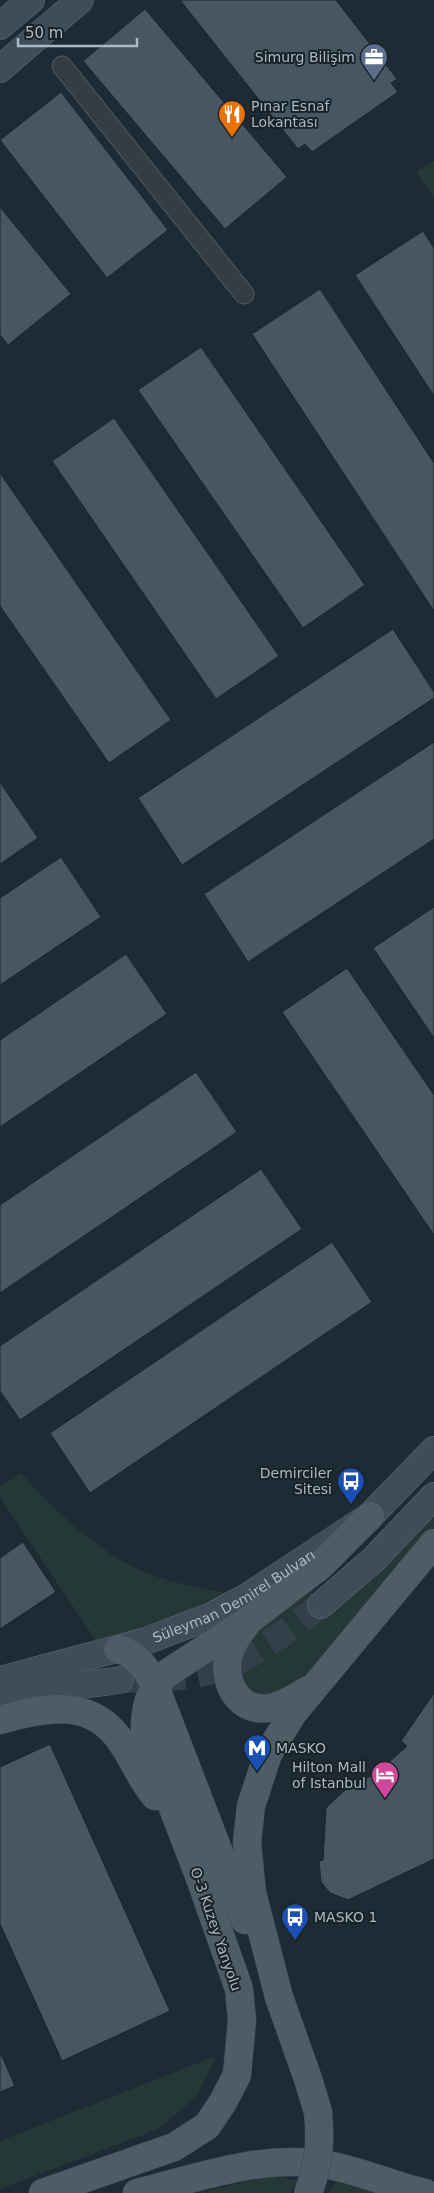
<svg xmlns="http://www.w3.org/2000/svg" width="434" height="2193" viewBox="0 0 434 2193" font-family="'DejaVu Sans',sans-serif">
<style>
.green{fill:#243937}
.building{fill:#475660;stroke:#1a242b}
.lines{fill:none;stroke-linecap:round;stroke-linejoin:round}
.secondary-tunnel{stroke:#344049;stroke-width:26;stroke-dasharray:26 13;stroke-linecap:butt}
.minor-casing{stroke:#505b63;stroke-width:21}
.secondary-casing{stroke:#505b63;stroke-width:28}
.primary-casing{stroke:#3c464e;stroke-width:29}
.minor{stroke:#323d45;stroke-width:19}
.secondary{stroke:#404d58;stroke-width:26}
.primary{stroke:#505c65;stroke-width:28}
.primary-bridge-casing{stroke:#3c464e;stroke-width:29;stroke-linecap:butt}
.primary-bridge{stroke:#505c65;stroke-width:28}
.labels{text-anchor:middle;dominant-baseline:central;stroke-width:4;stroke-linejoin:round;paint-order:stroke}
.poi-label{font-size:14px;fill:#acb8c2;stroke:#182229;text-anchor:end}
.street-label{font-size:14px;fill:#acb8c2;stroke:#182229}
</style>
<rect width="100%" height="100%" fill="#1f2b34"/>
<path class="green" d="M434 161V197L416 172Z
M21 1473C51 1508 105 1558 149 1574 172 1583 199 1587 223 1593L171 1619 99 1645 0 1497V1487Z
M434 1512V1527L302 1679C283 1690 272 1701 250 1693 247 1687 242 1681 241 1676 229 1640 287 1609 311 1592L327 1612 387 1564Z
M216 2056 197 2096 158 2129 0 2189V2141Z
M275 2177 298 2180 291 2193H199L262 2178Z
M336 2182 378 2193H328Z"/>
<path class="building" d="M180 0H336L397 79 391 83 398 92 312 152 305 144 298 149Z
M145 9 287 177 225 229 83 61Z
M61 92 168 230 107 278 0 140Z
M0 207 71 294 8 345 0 335Z
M423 231 434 248V396L355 275Z
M320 289 434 463V611L252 334Z
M201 347 365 585 303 628 138 390Z
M114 418 279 656 216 699 52 461Z
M0 473 171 720 109 763 0 606Z
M393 629 434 692V698L182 865 138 798Z
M434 742V839L248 962 204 894Z
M0 782 38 838 0 864Z
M61 857 101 917 0 985V898Z
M434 907V1038L373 948Z
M126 954 167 1014 0 1127V1040Z
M347 968 434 1095V1235L282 1012Z
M196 1072 237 1132 0 1293V1205Z
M261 1169 302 1229 20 1420 0 1391V1346Z
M332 1242 372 1302 90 1493 50 1433Z
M23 1542 56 1592 0 1629V1558Z
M434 1693V1859L348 1900 330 1893 321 1882 319 1861 323 1860 326 1808 345 1790 378 1772 407 1746 401 1741Z
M50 1744 170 2011 62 2061 0 1924V1767Z
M0 2052 15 2086 0 2092Z"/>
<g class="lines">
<path class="secondary-tunnel" d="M120 1680C147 1679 179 1679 205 1673 247 1663 287 1631 321 1605"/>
<g class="minor-casing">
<path id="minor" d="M62 66 244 294"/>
</g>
<g class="secondary-casing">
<g id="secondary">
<path d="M0 26 31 0"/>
<path d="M0 69 80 0"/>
<path d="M321 1605 373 1560 434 1496"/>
<path id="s1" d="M0 1680 146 1641 211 1616 247 1597 370 1516 434 1450"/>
<path d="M0 1703 68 1687 120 1680"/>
</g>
</g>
<g class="primary-casing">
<path id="primary" d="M247 1623C239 1633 231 1644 228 1657 223 1683 239 1713 269 1708 283 1706 297 1697 308 1690
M118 1649C137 1654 147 1669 155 1686L245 1920
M0 1720C45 1707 92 1697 122 1743 134 1760 141 1780 155 1796
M318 2112 308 2079 279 1997 252 1893 247 1842 251 1806 268 1754 293 1713 434 1543
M43 2193 174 2147 207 2126 223 2102 237 2075 242 2020 239 1989 201 1881 145 1735C144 1710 148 1692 166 1674L249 1620 320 1566 370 1516
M137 2193C197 2178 259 2155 322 2164 357 2169 390 2185 425 2193"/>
</g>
<use href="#minor" class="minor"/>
<use href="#secondary" class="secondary"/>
<use href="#primary" class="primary"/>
<g class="primary-bridge-casing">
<path id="primary-bridge" d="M308 2193C319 2165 321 2142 318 2112"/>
</g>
<use href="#primary-bridge" class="primary-bridge"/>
</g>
<defs>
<g id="office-pin" transform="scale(1.4375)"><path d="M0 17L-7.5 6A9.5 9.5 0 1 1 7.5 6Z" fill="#5c6f8a" stroke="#182229"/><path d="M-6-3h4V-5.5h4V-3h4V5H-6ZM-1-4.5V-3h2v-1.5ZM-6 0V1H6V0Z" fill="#fff"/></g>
<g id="restaurant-pin" transform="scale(1.4375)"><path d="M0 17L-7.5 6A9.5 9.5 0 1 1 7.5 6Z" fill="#e8710a" stroke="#182229"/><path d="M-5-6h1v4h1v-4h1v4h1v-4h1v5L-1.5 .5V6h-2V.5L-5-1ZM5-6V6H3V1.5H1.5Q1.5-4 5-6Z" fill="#fff"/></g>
<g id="bus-pin" transform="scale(1.4375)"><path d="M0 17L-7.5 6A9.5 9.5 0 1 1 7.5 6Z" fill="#1a4fb4" stroke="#182229"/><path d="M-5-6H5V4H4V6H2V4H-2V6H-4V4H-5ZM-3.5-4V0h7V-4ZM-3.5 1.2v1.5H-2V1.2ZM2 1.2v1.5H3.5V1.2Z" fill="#fff"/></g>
<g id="metro-pin" transform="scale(1.4375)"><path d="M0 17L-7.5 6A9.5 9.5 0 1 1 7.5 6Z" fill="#1a4fb4" stroke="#182229"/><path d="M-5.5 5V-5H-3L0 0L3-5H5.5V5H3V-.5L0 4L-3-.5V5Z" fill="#fff"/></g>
<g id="hotel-pin" transform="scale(1.4375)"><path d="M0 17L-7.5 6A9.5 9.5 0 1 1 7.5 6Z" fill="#d1479c" stroke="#182229"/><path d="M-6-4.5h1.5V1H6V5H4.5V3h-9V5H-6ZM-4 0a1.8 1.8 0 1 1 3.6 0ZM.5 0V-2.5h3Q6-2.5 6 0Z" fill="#fff"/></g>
</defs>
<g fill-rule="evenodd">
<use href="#office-pin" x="374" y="57"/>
<use href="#restaurant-pin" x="232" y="114"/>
<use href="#bus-pin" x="351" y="1481"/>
<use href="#metro-pin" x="257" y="1748"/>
<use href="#hotel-pin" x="385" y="1775"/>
<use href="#bus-pin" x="295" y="1917"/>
</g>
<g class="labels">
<g class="poi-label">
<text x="355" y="57">Simurg Bilişim</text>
<text x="251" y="106" text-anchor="start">Pınar Esnaf<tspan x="251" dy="16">Lokantası</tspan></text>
<text x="332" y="1473">Demirciler<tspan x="332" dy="16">Sitesi</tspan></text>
<text x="276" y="1748" text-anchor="start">MASKO</text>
<text x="366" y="1767">Hilton Mall<tspan x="366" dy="16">of Istanbul</tspan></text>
<text x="314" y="1917" text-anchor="start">MASKO 1</text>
</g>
<g class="street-label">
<text stroke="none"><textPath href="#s1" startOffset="250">Süleyman Demirel Bulvarı</textPath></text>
<text transform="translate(216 1929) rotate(71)">O-3 Kuzey Yanyolu</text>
</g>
</g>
<path d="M18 38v8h119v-8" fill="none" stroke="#acb8c2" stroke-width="2.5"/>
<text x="25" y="38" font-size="15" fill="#acb8c2" stroke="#182229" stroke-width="4" paint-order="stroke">50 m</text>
</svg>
